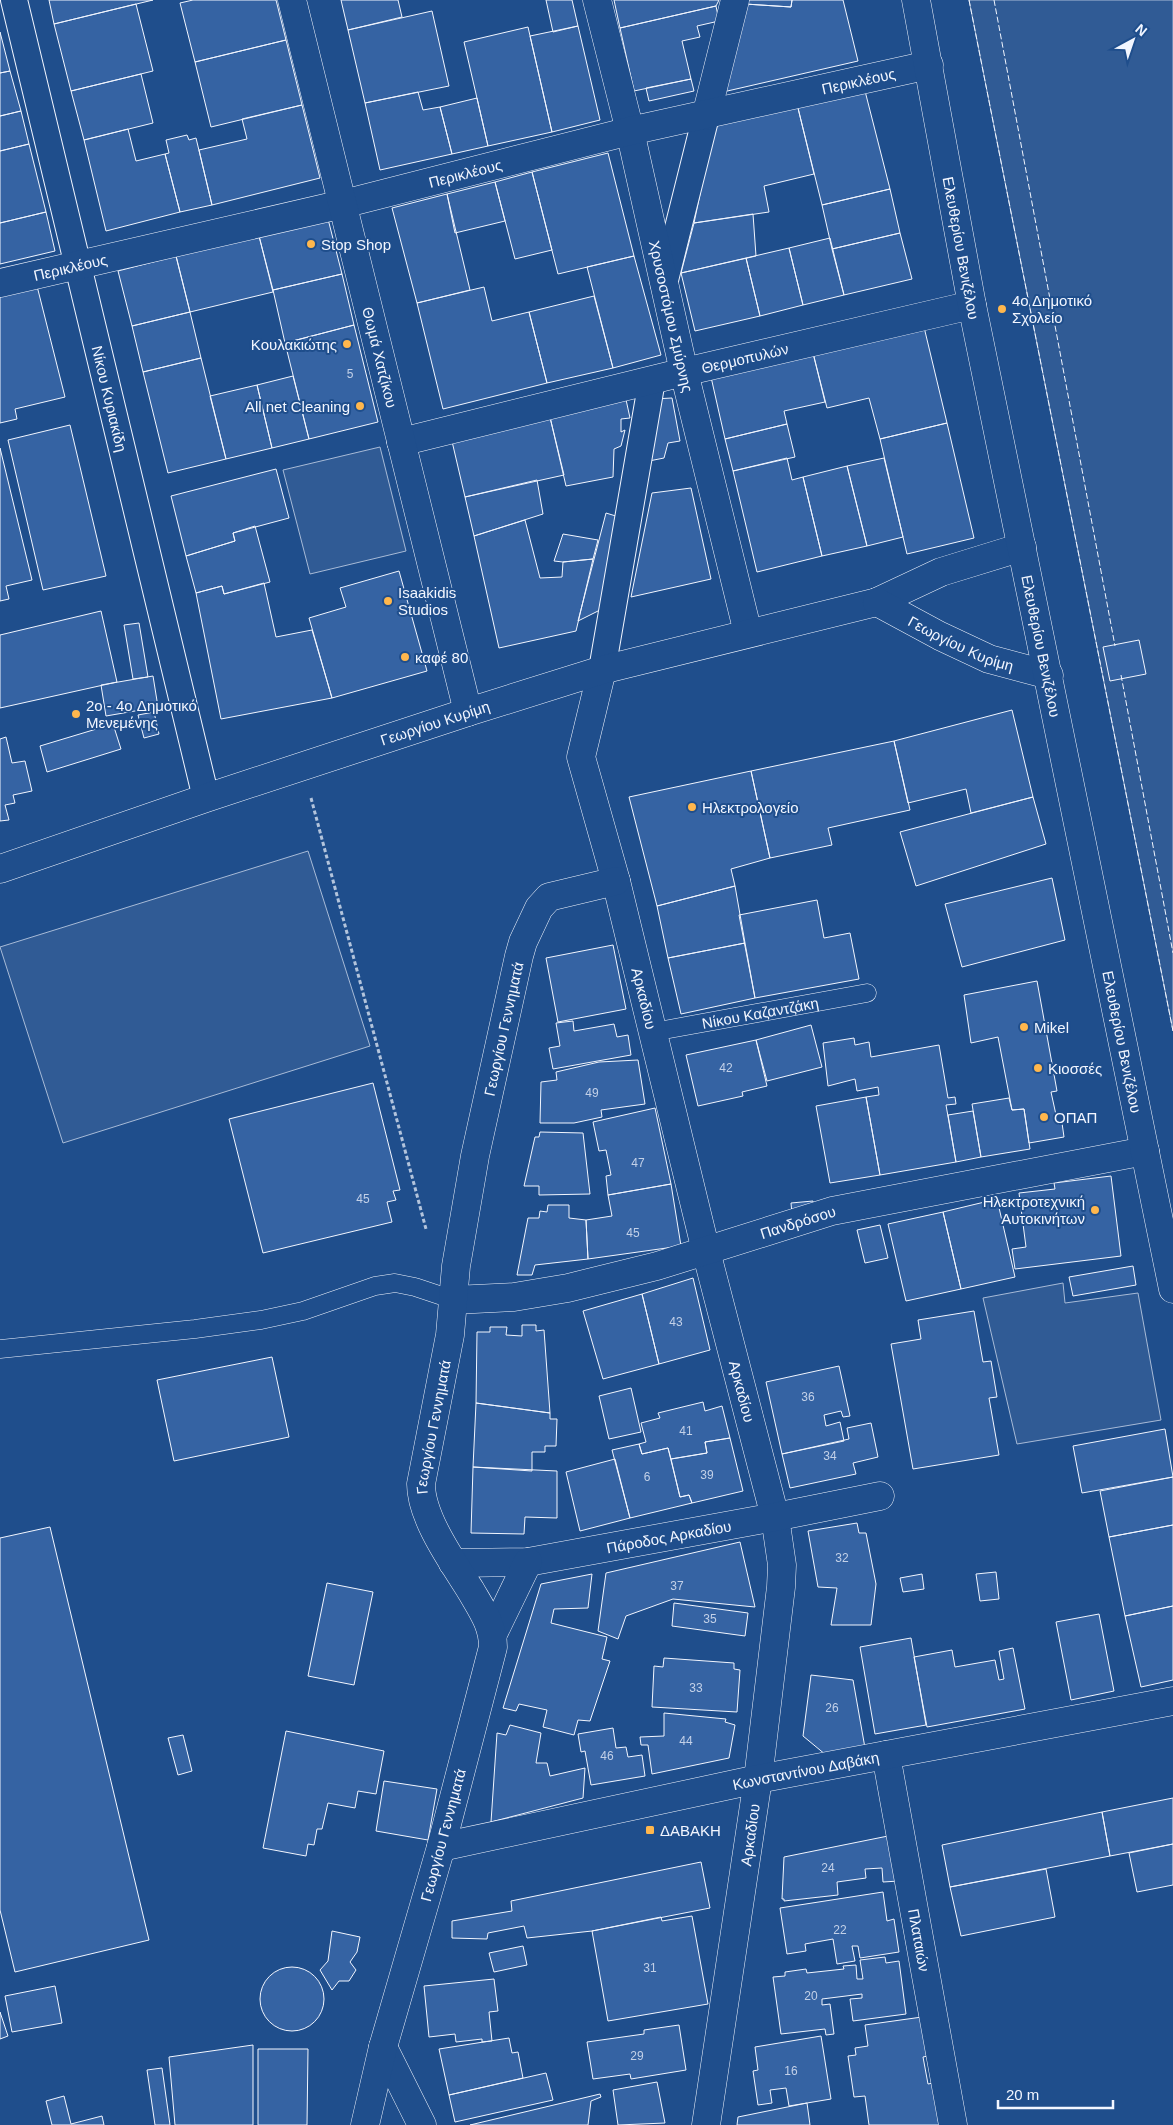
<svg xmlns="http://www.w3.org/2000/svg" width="1173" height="2125" viewBox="0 0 1173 2125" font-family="Arial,sans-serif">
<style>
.green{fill:#305b95;stroke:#a8bbd7}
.building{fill:#3563a3;stroke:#f2f6ff}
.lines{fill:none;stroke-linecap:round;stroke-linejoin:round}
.service-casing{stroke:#f2f6ff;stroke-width:19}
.pedestrian-casing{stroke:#f2f6ff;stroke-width:28}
.minor-casing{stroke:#f2f6ff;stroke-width:29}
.tertiary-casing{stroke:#f2f6ff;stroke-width:29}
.secondary-casing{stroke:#f2f6ff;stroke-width:29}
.path{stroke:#b3c4dc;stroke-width:3;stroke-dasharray:4 2.5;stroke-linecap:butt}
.service{stroke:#1f4e8c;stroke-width:18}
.pedestrian{stroke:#1f4e8c;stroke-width:26}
.minor{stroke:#1f4e8c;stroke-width:28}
.tertiary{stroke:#1f4e8c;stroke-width:28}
.secondary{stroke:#1f4e8c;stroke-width:28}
.fence{stroke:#f2f6ff;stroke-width:1;stroke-dasharray:6 2.5;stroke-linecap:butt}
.poi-dot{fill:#ffb74d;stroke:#1f4e8c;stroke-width:2}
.labels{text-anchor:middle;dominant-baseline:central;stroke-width:4;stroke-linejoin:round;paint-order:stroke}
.number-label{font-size:12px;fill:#c3d1e8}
.street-label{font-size:15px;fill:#f2f6ff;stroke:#1f4e8c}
.poi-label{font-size:15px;fill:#f2f6ff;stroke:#1f4e8c;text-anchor:start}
</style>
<rect width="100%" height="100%" fill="#1f4e8c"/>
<path class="green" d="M969 0H1173V1031Z
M380 447 406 551 310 574 283 470Z
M308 851 370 1046 63 1143 0 947Z
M1063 1283 1065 1303 1138 1293 1161 1420 1017 1444 983 1298Z"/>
<path class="building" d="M49 0H153L54 24Z
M193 0H276L286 40 195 62 180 3Z
M341 0H398L402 17 348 30Z
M546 0H572L578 26 553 32Z
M614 0H719L716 6 620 28Z
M746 0H792L791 7 745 4Z
M792 0H843L858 61 723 92 745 4 791 7Z
M136 4 153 71 71 91 54 24Z
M716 6 719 21 697 26 700 37 682 41 691 79 634 91 620 28Z
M432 11 449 86 365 103 348 30Z
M578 26 600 120 552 132 530 36Z
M528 27 552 132 488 146 464 42Z
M0 32 10 71 0 73Z
M286 40 302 105 211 127 195 62Z
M10 71 21 111 0 116V73Z
M141 74 153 123 84 140 71 91Z
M691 79 694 91 649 101 646 88Z
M864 87 890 189 822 205 797 104Z
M418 92 423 110 440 107 452 154 380 170 365 103Z
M477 98 488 146 452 154 440 107Z
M797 104 814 174 764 186 769 212 694 223 715 122Z
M302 105 320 178 212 205 199 150 247 139 242 119Z
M21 111 29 144 0 151V116Z
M128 129 136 161 165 154 180 212 106 231 84 140Z
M187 135 189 140 196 138 212 205 180 212 165 154 169 153 166 140Z
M29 144 46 212 0 223V151Z
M608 153 634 256 558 274 532 172Z
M532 172 552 250 515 259 495 182Z
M495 182 505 221 455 233 447 194Z
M890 189 900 233 832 249 822 205Z
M447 194 470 290 417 303 392 208Z
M46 212 55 251 0 264V223Z
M753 214 756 256 681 273 694 223Z
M328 219 342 274 273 290 259 236Z
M900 233 912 279 844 295 832 249Z
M259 236 273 292 190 312 176 256Z
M830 238 844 295 803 305 789 248Z
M789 248 803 305 760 316 746 258Z
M176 256 190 312 132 326 118 271Z
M634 256 661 355 613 368 587 267Z
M746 258 760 316 695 331 681 273Z
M342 274 354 325 285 343 273 290Z
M37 286 65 397 15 409 17 419 0 423V295Z
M484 287 492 321 529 312 547 383 443 409 417 303Z
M594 296 613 368 547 383 529 312Z
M190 312 201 358 143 372 132 326Z
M354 325 378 422 309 439 285 343Z
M924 327 947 423 880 439 869 398 827 408 813 353Z
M813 353 825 402 784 411 787 424 725 439 711 377Z
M201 358 226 459 168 473 143 372Z
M293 376 309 439 272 448 257 385Z
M257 385 272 448 226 459 210 396Z
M625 395 630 418 621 419V432L625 430 621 446 614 449 613 477 566 486 549 413Z
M672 398 680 441 668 443 664 458 644 462 653 399Z
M549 413 564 475 465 497 451 437Z
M947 423 974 538 907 554 880 439Z
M787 424 795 457 733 471 725 439Z
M70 425 106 576 43 590 8 440Z
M0 448 32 580 6 586 9 599 0 601Z
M787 458 792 480 803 477 822 556 757 572 733 471Z
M884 458 903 537 867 546 847 466Z
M847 466 867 546 822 556 803 477Z
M276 469 289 518 233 533 235 541 186 556 171 496Z
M537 480 543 514 474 536 465 497Z
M691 488 711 579 631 597 652 493Z
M606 513 619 517 604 608 578 621Z
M525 520 540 578 562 577 563 562 593 559 576 631 499 648 474 536Z
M255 526 270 582 224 594 222 586 196 593 186 556 235 541 233 533Z
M563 534 598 540 593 559 563 562 554 561Z
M399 571 427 671 332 698 309 618 346 607 340 588Z
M264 583 276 637 312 630 332 698 221 719 196 593 222 586 224 594Z
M101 611 117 682 0 708V635Z
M139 623 148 677 133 679 124 625Z
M1139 640 1146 674 1110 681 1103 647Z
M153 676 158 707 106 716 101 685Z
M1012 710 1033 797 971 813 966 789 908 803 894 741Z
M154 712 159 734 144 738 138 715Z
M113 724 121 749 47 772 40 746Z
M6 737 12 763 25 761 32 791 13 795 15 803 5 805 9 820 0 821V739Z
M894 741 910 810 828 828 832 845 770 858 751 771Z
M751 771 770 858 731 869 735 886 657 906 629 797Z
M1033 797 1046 844 916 886 900 832Z
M1052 878 1065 940 962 967 945 904Z
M735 886 745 943 668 958 657 906Z
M817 900 824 938 850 933 859 979 755 998 739 915Z
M745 943 755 998 681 1014 668 958Z
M613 945 626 1009 558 1022 546 958Z
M1037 981 1057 1091 1051 1092 1058 1124 1062 1123 1064 1137 1029 1143 1024 1109 1012 1110 998 1037 971 1043 964 995Z
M573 1021 574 1031 614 1024 617 1037 628 1035 631 1055 553 1069 549 1048 560 1046 556 1023Z
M811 1025 822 1067 767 1081 756 1040Z
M854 1038 855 1045 869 1042 871 1057 939 1045 948 1098 955 1097 956 1104 946 1105 956 1162 880 1175 866 1097 879 1095 878 1087 857 1091 855 1079 828 1086 823 1043Z
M756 1040 767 1086 742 1092 743 1096 698 1106 686 1055Z
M638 1060 645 1104 601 1110 602 1117 574 1123H540L541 1082 557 1080 556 1072 599 1062Z
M373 1083 400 1190 393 1191 396 1200 387 1202 392 1222 263 1253 229 1119Z
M866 1097 880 1175 830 1183 816 1106Z
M1009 1098 1012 1110 1024 1109 1030 1149 981 1157 972 1104Z
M655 1108 671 1184 608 1195 606 1176 611 1175 606 1150 599 1151 593 1122Z
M973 1111 981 1157 956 1162 948 1115Z
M540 1132 583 1133 590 1194 539 1195V1186H524L535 1137H539Z
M1111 1176 1121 1256 1015 1269 1012 1249 1026 1247 1019 1193 1055 1189 1054 1183Z
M671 1184 681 1246 588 1259 586 1220 612 1216 608 1195Z
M997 1199 1015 1277 961 1289 943 1212Z
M813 1201V1212L792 1214 791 1203Z
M548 1205H569V1218L586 1220 588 1259 535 1265 532 1275H517L528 1218H539L540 1211 547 1212Z
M943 1212 961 1289 906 1301 888 1224Z
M880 1225 888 1258 865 1263 857 1230Z
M1133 1266 1136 1285 1073 1296 1069 1277Z
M693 1278 710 1350 659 1364 642 1294Z
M642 1294 659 1364 603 1379 583 1311Z
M974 1311 983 1362 991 1361 997 1397 989 1398 999 1455 913 1469 891 1344 921 1339 918 1320Z
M522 1325H536V1331L544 1330 550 1413 476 1403 477 1332H490V1327H507L506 1335 522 1336Z
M272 1357 289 1437 174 1461 157 1380Z
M839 1366 850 1416 843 1417 841 1411 824 1415 826 1426 840 1422 844 1441 782 1454 766 1382Z
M631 1388 641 1432 609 1439 599 1396Z
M703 1402 705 1411 722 1406 730 1438 705 1442 707 1453 671 1459 668 1448 642 1454 639 1444 646 1442 641 1423 660 1418 658 1413Z
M476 1403 550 1413V1419H557L556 1446H545V1452H532V1471L473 1467Z
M871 1423 878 1457 853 1463 856 1474 790 1488 782 1454 849 1439 847 1428Z
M1165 1429 1173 1477 1082 1493 1073 1446Z
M730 1438 743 1491 692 1503 689 1495 680 1497 671 1459 707 1453 705 1442Z
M639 1444 642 1454 668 1448 680 1497 689 1495 692 1503 630 1518 612 1450Z
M615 1459 630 1518 580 1531 566 1472Z
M473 1467 557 1471V1518L525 1517 524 1534 471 1533Z
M1173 1477V1525L1109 1537 1100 1491Z
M857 1523 859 1533H866L876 1584 871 1625H831L837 1588 818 1587 808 1531Z
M1173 1525V1606L1125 1616 1109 1537Z
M50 1527 149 1940 15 1972 0 1910V1538Z
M740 1542 755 1607 673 1599 626 1616 618 1639 598 1631 606 1573Z
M996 1572 999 1599 980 1601 976 1574Z
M592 1574 588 1608 554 1609 551 1623 607 1637 602 1659 610 1661 590 1721 578 1720 574 1735 543 1727 547 1710 519 1704 516 1711 503 1708 541 1584Z
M922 1574 924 1589 903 1592 900 1578Z
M327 1583 373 1592 354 1685 308 1676Z
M674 1603 748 1613 745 1636 672 1626Z
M1173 1606V1680L1141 1687 1125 1616Z
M1099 1614 1114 1691 1071 1700 1056 1622Z
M911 1638 926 1725 875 1734 860 1647Z
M1013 1648 1025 1709 927 1727 914 1657 952 1650 955 1667 995 1660 999 1680 1004 1679 999 1651Z
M664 1658 734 1663V1669L740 1670 737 1712 652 1707 654 1666 663 1667Z
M811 1675 853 1680 865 1748 826 1755 803 1736Z
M664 1713 726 1719 725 1722 735 1725 729 1758 652 1774 648 1745H641L640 1737 664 1736Z
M510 1725 541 1733 536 1763H547L550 1776 585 1768 583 1798 491 1822 497 1733 506 1735Z
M613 1728 616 1748 626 1747 628 1757 642 1755 645 1776 591 1785 585 1751 581 1752 578 1734Z
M286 1731 384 1751 376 1794 358 1791 355 1808 328 1803 322 1829H317L314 1845 308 1844 306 1856 263 1848Z
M183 1735 192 1771 178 1775 168 1738Z
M384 1781 437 1789 428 1840 376 1831Z
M1173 1798V1844L1110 1856 1102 1812Z
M1102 1812 1110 1856 950 1887 942 1845Z
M893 1835 899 1881 883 1882 882 1868 865 1869 866 1878 837 1882 838 1895 784 1901V1899H782L784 1857Z
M1173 1844V1885L1137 1892 1129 1853Z
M701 1862 710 1908 592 1931 527 1938 524 1926 488 1933 487 1939 452 1938V1921L512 1911 511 1901Z
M1046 1869 1055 1917 961 1936 950 1887Z
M883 1892 887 1921 894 1919 899 1952 860 1958 858 1946H852L855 1961 837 1964 833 1939 805 1944 806 1951 787 1954 780 1908Z
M692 1916 708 2004 608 2021 592 1931 661 1917 662 1921Z
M332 1931 360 1937 357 1952 350 1962 356 1970 349 1981H339L332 1990 320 1970 328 1961Z
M523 1946 527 1965 494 1972 489 1953Z
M885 1957 886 1963 899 1961 906 2014 853 2021 850 1999 862 1998V1994L822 1999V2005L830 2004 834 2034 826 2035 825 2029 781 2034 773 1977 785 1976V1972L806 1969 807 1973 844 1969 843 1966 856 1965 857 1979H863L860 1960Z
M260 1999a32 32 0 1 1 64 0a32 32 0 1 1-64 0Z
M494 1979 498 2011 489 2012 492 2041 482 2042V2039L456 2042 455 2034 429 2037 424 1986Z
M55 1986 62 2023 12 2032 5 1996Z
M0 2012 8 2036 0 2039Z
M922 2017 928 2056 923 2057 928 2084 933 2083 939 2125H869L865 2096 854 2097 848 2056 856 2055 855 2048 868 2046 865 2025Z
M679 2025 686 2070 631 2079 630 2074 593 2079 587 2042 644 2034V2030Z
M821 2036 831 2099 789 2106 786 2088 770 2090 772 2103 758 2105 753 2071 758 2070 755 2047Z
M509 2038 512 2053 518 2052 523 2078 449 2095 439 2049Z
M253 2045V2125H175L169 2057Z
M258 2049H308L307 2125H258Z
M162 2068 170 2125H155L147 2070Z
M546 2073 553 2100 455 2122 449 2095Z
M657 2082 665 2123 618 2125 613 2090Z
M600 2094 601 2097 591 2101 588 2125H470Z
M64 2096 71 2124 102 2116 104 2125H52L46 2101Z
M807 2103 810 2125H737L738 2117Z"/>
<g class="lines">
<g class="service-casing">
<g id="service">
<path id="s1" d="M653 1032 867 993"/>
<path d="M0 1349 195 1329 261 1320 303 1311 375 1286 395 1283 415 1287 454 1300"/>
</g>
</g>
<g class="pedestrian-casing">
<g id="pedestrian">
<path id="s2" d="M14 0 206 798"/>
<path d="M664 284 706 116"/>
<path d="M602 670 652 380"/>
</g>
</g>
<g class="minor-casing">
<g id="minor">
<path id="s3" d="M597 0 630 131 684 372 748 633"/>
<path d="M706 116 735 0"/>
<path id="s4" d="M0 283 343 204 630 131 929 65"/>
<path id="s5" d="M401 442 684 372 972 305"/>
<path id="s6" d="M602 670 581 757 616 881 706 1251 775 1517 782 1565 781 1587 758 1779 706 2125"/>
<path d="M0 869 206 798 468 712"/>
<path id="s7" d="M454 1300 514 1297 568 1288 657 1266 832 1211 1145 1151"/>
<path id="s8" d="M453 1563 528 1562 775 1517 880 1496"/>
<path d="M493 1634 528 1562"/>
<path id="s9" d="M886 1755 953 2125"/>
<path id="s10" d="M441 1847 493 1647C493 1625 482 1610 471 1591 453 1562 421 1518 421 1484L450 1335 456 1266 475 1156 519 956 523 942 539 908 549 897 616 881"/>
<path d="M383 2047 422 2125"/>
</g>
</g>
<g class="tertiary-casing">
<g id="tertiary">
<path id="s11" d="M292 0 468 712 602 670 877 602 941 572 1022 547"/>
<path id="s12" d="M877 602 940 636 989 659 1049 675"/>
<path id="s13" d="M365 2125 383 2047 441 1847 758 1779 1173 1701"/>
</g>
</g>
<g class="secondary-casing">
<g id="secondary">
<path id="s14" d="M916 0 972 305 1173 1289"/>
</g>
</g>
<path class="path" d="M311 798 426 1229"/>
<use href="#service" class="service"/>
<use href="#pedestrian" class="pedestrian"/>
<use href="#minor" class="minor"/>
<use href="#tertiary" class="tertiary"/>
<use href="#secondary" class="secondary"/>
<path class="fence" d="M969 0 1173 1031
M994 0 1115 646
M1121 675 1173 953"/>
</g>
<g class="poi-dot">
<circle cx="311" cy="244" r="5"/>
<circle cx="1002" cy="309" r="5"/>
<circle cx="347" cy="344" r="5"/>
<circle cx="360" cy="406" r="5"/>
<circle cx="388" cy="601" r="5"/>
<circle cx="405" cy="657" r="5"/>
<circle cx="76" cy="714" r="5"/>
<circle cx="692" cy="807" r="5"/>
<circle cx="1024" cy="1027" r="5"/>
<circle cx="1038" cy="1068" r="5"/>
<circle cx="1044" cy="1117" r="5"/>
<circle cx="1095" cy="1210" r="5"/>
<rect x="645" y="1825" width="10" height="10" rx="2.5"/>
</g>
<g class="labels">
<g class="number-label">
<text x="350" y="374">5</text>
<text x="726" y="1068">42</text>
<text x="592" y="1093">49</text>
<text x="638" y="1163">47</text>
<text x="363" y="1199">45</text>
<text x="633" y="1233">45</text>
<text x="676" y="1322">43</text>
<text x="808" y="1397">36</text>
<text x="686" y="1431">41</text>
<text x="830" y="1456">34</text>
<text x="707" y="1475">39</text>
<text x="647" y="1477">6</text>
<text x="842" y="1558">32</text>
<text x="677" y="1586">37</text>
<text x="710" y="1619">35</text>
<text x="696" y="1688">33</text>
<text x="832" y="1708">26</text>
<text x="686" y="1741">44</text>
<text x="607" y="1756">46</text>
<text x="828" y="1868">24</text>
<text x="840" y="1930">22</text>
<text x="650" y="1968">31</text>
<text x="811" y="1996">20</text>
<text x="637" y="2056">29</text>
<text x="791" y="2071">16</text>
</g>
<g class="street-label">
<text stroke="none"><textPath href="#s4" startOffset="882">Περικλέους</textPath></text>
<text stroke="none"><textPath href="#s4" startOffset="478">Περικλέους</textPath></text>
<text stroke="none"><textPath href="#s14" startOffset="252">Ελευθερίου Βενιζέλου</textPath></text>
<text stroke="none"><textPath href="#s4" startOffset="72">Περικλέους</textPath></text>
<text stroke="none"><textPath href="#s3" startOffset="325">Χρυσοστόμου Σμύρνης</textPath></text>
<text stroke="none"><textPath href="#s11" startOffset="368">Θωμά Χατζίκου</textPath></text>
<text stroke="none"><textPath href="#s5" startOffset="354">Θερμοπυλών</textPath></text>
<text stroke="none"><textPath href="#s2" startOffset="410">Νίκου Κυριακίδη</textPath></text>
<text stroke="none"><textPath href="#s12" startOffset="94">Γεωργίου Κυρίμη</textPath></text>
<text stroke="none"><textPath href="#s14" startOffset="658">Ελευθερίου Βενιζέλου</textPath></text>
<text transform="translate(435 723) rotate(-18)">Γεωργίου Κυρίμη</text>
<text stroke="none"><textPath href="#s6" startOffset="339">Αρκαδίου</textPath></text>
<text stroke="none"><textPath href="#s1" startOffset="109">Νίκου Καζαντζάκη</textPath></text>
<text stroke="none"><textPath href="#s10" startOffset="850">Γεωργίου Γεννηματά</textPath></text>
<text stroke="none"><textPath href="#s14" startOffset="1062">Ελευθερίου Βενιζέλου</textPath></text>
<text stroke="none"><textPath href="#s7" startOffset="354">Πανδρόσου</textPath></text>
<text stroke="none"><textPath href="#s6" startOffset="744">Αρκαδίου</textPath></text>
<text stroke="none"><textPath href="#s10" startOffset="445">Γεωργίου Γεννηματά</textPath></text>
<text stroke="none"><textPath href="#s8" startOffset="218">Πάροδος Αρκαδίου</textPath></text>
<text stroke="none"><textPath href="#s13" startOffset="661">Κωνσταντίνου Δαβάκη</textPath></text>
<text transform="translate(443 1835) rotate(-75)">Γεωργίου Γεννηματά</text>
<text transform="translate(750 1835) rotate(-82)">Αρκαδίου</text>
<text stroke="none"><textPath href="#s9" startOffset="188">Πλαταιών</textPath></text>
</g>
<g class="poi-label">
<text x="321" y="244">Stop Shop</text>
<text x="1012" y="300">4ο Δημοτικό<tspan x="1012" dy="17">Σχολείο</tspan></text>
<text x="337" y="344" text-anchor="end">Κουλακιώτης</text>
<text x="350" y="406" text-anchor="end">All net Cleaning</text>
<text x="398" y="592">Isaakidis<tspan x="398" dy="17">Studios</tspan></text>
<text x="415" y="657">καφέ 80</text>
<text x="86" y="705">2o - 4o Δημοτικό<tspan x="86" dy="17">Μενεμένης</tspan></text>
<text x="702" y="807">Ηλεκτρολογείο</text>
<text x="1034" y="1027">Mikel</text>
<text x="1048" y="1068">Κιοσσές</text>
<text x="1054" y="1117">ΟΠΑΠ</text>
<text x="1085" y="1201" text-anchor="end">Ηλεκτροτεχνική<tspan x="1085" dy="17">Αυτοκινήτων</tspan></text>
<text x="660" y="1830">ΔΑΒΑΚΗ</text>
</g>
</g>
<g transform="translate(1133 40) rotate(40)" stroke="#1f4e8c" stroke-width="4" paint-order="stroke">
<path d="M0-4L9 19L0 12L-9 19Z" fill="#f2f6ff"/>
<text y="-8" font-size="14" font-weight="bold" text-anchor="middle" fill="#f2f6ff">N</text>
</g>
<path d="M998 2100v8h115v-8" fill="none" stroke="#f2f6ff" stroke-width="2.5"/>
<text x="1006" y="2100" font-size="15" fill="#f2f6ff" stroke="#1f4e8c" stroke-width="4" paint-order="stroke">20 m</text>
</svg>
